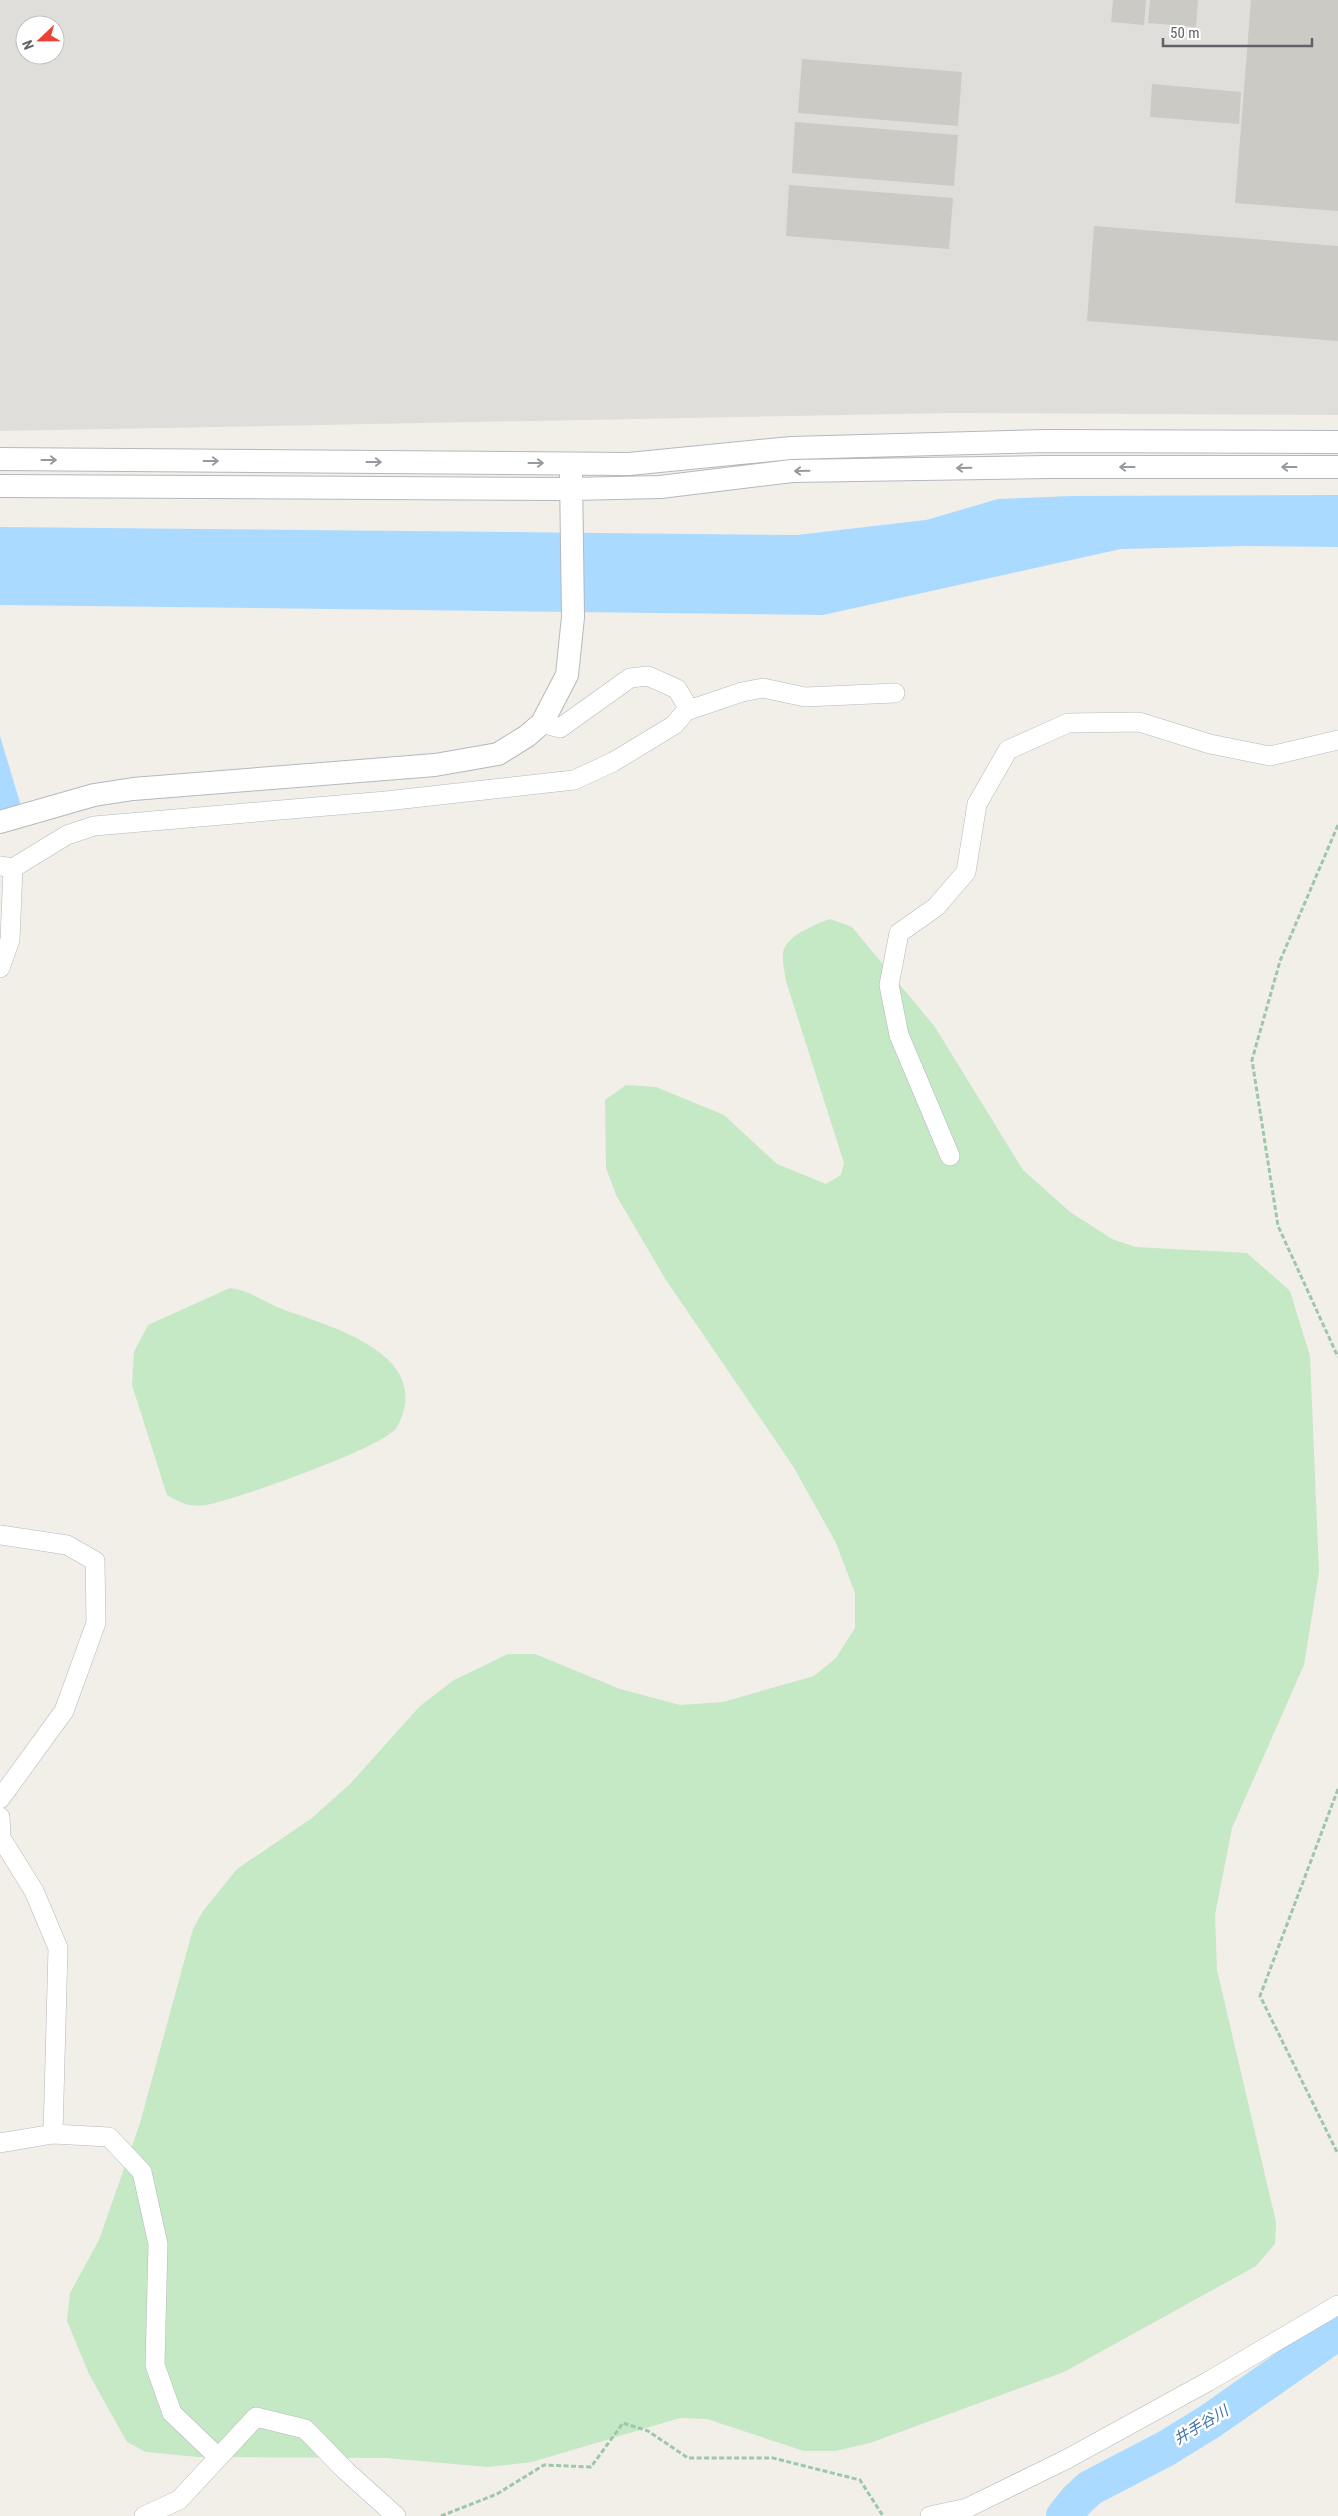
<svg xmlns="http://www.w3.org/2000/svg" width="1338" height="2516" viewBox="0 0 1338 2516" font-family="'Roboto Condensed','Noto Sans JP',sans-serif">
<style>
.industrial{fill:#e0deda;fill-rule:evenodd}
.green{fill:#c5e8c5}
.water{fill:#aadaff}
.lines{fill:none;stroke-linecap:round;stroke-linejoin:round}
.river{stroke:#aadaff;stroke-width:36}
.building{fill:#cccac5}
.minor-casing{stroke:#b5b8bc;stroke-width:20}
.tertiary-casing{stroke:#b5b8bc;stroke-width:24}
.path{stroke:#9cc7a9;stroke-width:3;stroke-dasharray:5 2.5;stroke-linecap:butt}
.minor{stroke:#fff;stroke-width:19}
.tertiary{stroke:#fff;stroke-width:22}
.oneway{stroke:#979a9d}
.labels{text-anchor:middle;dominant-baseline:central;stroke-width:5;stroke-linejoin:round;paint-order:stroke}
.water-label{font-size:15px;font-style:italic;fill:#4174aa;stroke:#fff}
</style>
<rect width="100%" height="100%" fill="#f1efe8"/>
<path class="industrial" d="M0 0H1338V415L953 413 0 431ZM25 25H55V55H25Z"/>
<path class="green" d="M830 919 852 927 935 1027 1023 1170 1070 1212 1112 1239 1135 1247 1247 1253 1290 1291 1310 1356 1319 1572 1304 1665 1232 1828 1215 1915 1217 1970 1276 2222 1275 2244 1256 2266 1064 2372 870 2443 835 2451H804L707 2419 680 2418 532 2462 488 2467 386 2458 198 2457 146 2452 127 2442 89 2374 67 2321 70 2293 99 2240 140 2123 193 1929 203 1911 237 1869 312 1818 350 1784 420 1706 454 1680 508 1654H535L620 1689 680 1705 723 1702 814 1676 836 1658 855 1628V1593L836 1543 793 1466 666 1280 616 1195 606 1168 605 1100 626 1085 656 1087 724 1115 777 1164 826 1184 841 1175 844 1163 786 981C785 973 782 962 783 953 785 936 816 924 830 919Z
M230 1288C249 1290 264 1302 282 1309 331 1327 436 1354 397 1427 386 1447 234 1500 206 1505 192 1508 178 1502 167 1495L132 1385 134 1352 148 1325Z"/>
<path class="water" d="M1338 495V547L1243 546 1121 549 823 615 0 605V527L797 535 926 520 998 499 1072 496Z
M0 736 21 806 0 813Z"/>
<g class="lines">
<path class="river" d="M1064 2516 1077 2500 1090 2488 1165 2449 1209 2422 1338 2332"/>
</g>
<path class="building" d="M1113 0H1146L1144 25 1111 22Z
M1150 0H1198L1196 27 1148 23Z
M1251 0H1338V211L1235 203Z
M802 59 962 72 958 126 798 113Z
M1152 84 1241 92 1239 124 1150 117Z
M795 122 958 135 954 186 792 173Z
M789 185 953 198 949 249 786 236Z
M1094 226 1338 246V341L1087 321Z"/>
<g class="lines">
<g class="minor-casing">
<path id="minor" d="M686 711 742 692 763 688 805 697 895 693
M0 866 13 868 67 835 94 826 386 801 574 780 613 762 674 725 686 711V704L677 689 648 676 630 678 560 728 542 723
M0 968 10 940 13 868
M950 1156 899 1035 889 985 899 933 936 907 966 872 977 804 1008 750 1068 723 1139 722 1210 744 1270 756 1338 740
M0 1535 67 1545 95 1561 96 1623 64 1711 0 1799
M0 1817 1 1838 34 1891 58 1948 53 2134
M0 2143 53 2134 109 2137 142 2172 158 2244 155 2365 172 2413 218 2457
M144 2516 179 2500 256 2417 305 2429 346 2471 396 2516
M930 2516 967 2508 1067 2459 1209 2381 1338 2305"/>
</g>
<g class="tertiary-casing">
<path id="tertiary" d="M0 459 629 464 791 448 1047 441 1338 442
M0 486 572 489 660 487 792 471 1047 467H1338
M0 822 94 795 133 789 435 765 498 754 527 736 542 723 567 675 573 617 571 474"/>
</g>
<path class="path" d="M1338 825 1280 961 1252 1060 1278 1226 1338 1357
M1338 1789 1260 1996 1338 2154
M441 2516 497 2494 544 2465 591 2467 623 2423 648 2431 688 2458H773L860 2480 883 2516"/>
<use href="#minor" class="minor"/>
<use href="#tertiary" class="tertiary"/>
</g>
<defs><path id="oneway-shaft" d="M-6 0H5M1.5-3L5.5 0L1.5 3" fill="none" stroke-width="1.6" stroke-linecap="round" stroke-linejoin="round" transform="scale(1.25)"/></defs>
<g class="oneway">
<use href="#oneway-shaft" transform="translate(49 460)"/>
<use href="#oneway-shaft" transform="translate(211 461)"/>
<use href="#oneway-shaft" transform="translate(374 462)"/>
<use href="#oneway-shaft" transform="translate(536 463)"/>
<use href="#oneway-shaft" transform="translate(1127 467) rotate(-180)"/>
<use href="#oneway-shaft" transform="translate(1289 467) rotate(-180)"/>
<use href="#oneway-shaft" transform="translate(964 468) rotate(179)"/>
<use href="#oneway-shaft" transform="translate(802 471) rotate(179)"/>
</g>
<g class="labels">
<g class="water-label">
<text transform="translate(1201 2425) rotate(-31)">井手谷川</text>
</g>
</g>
<g transform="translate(40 40) rotate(248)"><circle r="24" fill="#ffffff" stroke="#bfc1c3"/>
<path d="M0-4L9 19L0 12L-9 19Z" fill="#ea4335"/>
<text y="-8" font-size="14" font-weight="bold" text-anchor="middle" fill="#5f6368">N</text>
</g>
<path d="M1163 38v8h149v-8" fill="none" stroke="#5f6368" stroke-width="2.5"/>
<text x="1170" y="38" font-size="15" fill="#5f6368" stroke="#ffffff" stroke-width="4" paint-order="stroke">50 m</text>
</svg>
